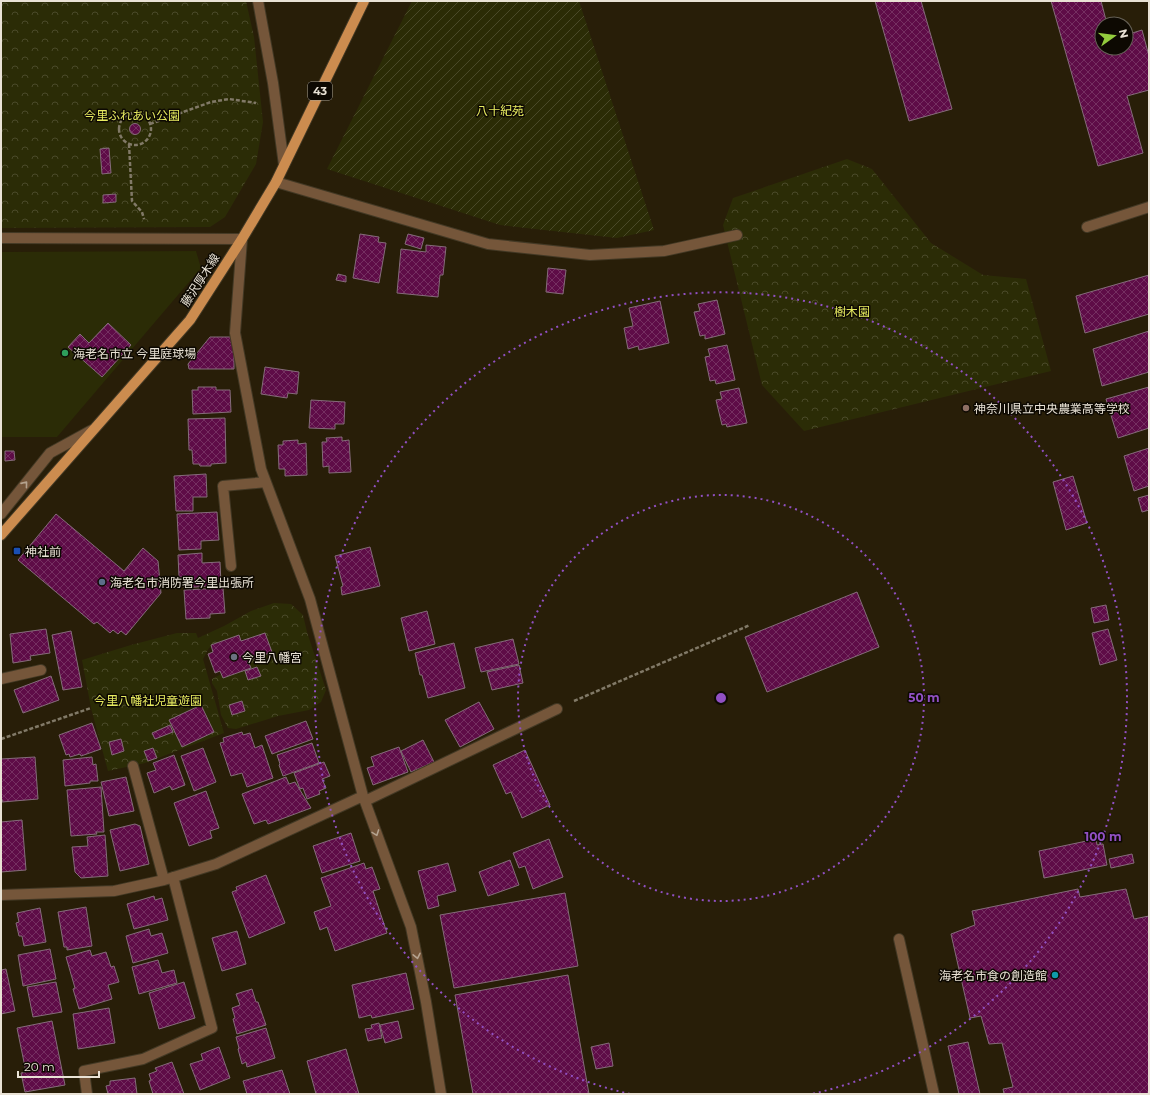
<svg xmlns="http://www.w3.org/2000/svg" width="1150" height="1095" viewBox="0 0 1150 1095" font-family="Montserrat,'Noto Sans JP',sans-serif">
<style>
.forest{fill:url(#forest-crowns)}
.garden{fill:url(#garden-furrows)}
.pitch{fill:#2b2c06}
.building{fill:url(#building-cross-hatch);stroke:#856c7a}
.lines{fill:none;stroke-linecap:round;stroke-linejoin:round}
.minor-casing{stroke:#433925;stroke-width:12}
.major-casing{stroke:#433925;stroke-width:12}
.path{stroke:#817967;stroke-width:2.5;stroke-dasharray:4 2;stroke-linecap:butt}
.minor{stroke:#75563a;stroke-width:10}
.major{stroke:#cc8c4f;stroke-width:10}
.oneway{stroke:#b5a38f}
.ring{fill:none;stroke:#9150c3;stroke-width:2;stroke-dasharray:2 4}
.leisure-dot{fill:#2e9e5b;stroke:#0d0902;stroke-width:1.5}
.education-dot{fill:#8d6e63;stroke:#0d0902;stroke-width:1.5}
.transit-dot{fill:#1a4fb4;stroke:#0d0902;stroke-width:1.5}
.service-dot{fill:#5c6f8a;stroke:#0d0902;stroke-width:1.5}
.worship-dot{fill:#6b7280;stroke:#0d0902;stroke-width:1.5}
.culture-dot{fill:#0f9aa8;stroke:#0d0902;stroke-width:1.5}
.labels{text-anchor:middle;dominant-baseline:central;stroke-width:3;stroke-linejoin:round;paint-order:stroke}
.shield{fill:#0d0902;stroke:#a7a196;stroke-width:1}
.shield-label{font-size:11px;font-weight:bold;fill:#e9e2d5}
.park-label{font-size:12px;fill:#e7eb60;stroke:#0d0902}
.street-label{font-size:12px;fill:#e9e2d5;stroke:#0d0902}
.poi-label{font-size:12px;fill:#e9e2d5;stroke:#0d0902;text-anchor:start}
.centre{fill:#9150c3;stroke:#0d0902;stroke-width:2}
.ring-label{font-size:12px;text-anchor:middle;font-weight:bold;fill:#9150c3;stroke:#0d0902;stroke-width:3;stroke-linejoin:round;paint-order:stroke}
</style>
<defs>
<pattern id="forest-crowns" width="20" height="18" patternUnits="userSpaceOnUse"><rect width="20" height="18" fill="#2b2c06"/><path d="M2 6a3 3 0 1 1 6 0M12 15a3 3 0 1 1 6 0" fill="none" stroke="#4a4a29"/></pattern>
<pattern id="garden-furrows" width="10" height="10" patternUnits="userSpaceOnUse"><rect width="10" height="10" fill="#2b2c06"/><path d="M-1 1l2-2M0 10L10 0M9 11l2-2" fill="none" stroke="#4a4a29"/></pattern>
<pattern id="building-cross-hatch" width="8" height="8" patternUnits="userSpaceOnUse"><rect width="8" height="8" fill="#5e0c47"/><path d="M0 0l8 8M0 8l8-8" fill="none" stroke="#752f61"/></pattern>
</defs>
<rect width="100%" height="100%" fill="#281e08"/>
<path class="forest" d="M1 1H246L254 37 263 122 256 164 225 217 210 227 1 228Z
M847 159 872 169 931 243 983 275 1026 279 1051 371 804 431 762 385 723 225 733 198Z
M274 603 291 604 303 615 307 632 326 690 321 702 309 710 278 716 236 729 228 728 221 715 217 691 212 683V679L225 672 257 636 244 639 224 640 209 648 203 659 224 733 145 763 108 771 91 708 82 660 131 645 177 633H196L198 638 224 626 251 611Z"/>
<path class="garden" d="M412 1H579L654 230 617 238 500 225 327 169Z"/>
<path class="pitch" d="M196 251 201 268 57 437H1V252Z"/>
<path class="building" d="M875 1H921L952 109 909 121Z
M1051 1H1101L1107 24H1102V48H1126V35L1142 30 1149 56V90L1127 96 1143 153 1098 166Z
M129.5 129a5.5 5.5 0 1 1 11 0a5.5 5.5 0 1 1-11 0Z
M109 148 111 173 102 174 100 149Z
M116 194V202L103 203V195Z
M360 234 379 237 378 242 386 243 379 283 353 278Z
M408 234 424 238 421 249 405 244Z
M426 245 446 247 443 275H440L438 297 397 293 401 249 426 252Z
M548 268 566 270 563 294 546 292Z
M338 274 346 276V282L336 280Z
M1149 275V314L1085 333 1076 296Z
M717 300 725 334 705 339V335L700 336 694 312 700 311 698 304Z
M660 301 669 343 639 350 638 346 628 349 624 328 633 326 629 308Z
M108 323 131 345 102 377 68 347 80 334 89 343Z
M1149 331V372L1102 386 1093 349Z
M210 337H234V369H189L188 364Z
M727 345 735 380 716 384 715 380 710 381 705 357 710 356 708 349Z
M265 367 299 372 297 394 288 393 287 398 261 394Z
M198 387H216V390H230L231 412 193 414 192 390H198Z
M1149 387V428L1118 438 1106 399Z
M739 388 747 423 727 427 726 424 722 425 716 400 722 399 720 392Z
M311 400 345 402 344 424H335V429L309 428Z
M225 418 226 463 211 464V466H200L199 464H193L192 450H189L188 419Z
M342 437V441L349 440 351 472 329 473V466L323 467 322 442H327L326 438Z
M298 440V444L306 443 307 475 285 476V469H279L278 445H283V441Z
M1149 448V486L1134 491 1124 456Z
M5 451H14L15 460 5 461Z
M206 474 207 497H193V511H176L174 476Z
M1073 476 1087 523 1066 530 1053 482Z
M1149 495V510L1142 512 1138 498Z
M217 512 219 540 201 541V549L179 550 177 514Z
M56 514 124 571 143 548 158 561 161 593 126 635 121 631 118 634 113 630 110 633 97 622 94 624 18 560Z
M370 547 380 586 342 595 341 587 343 586 335 556Z
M202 553V563L220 562 221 585 184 588V577H179L178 555Z
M223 588 225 613 210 614V618L186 619 184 590Z
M857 592 879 647 767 692 745 637Z
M1106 605 1109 620 1094 623 1091 608Z
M427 611 435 644 409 651 401 618Z
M46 629 50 653 30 656 31 660 13 663 10 634Z
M1108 629 1117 660 1100 665 1092 633Z
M71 631 82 687 63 690 52 635Z
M265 633 272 652 248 661 251 668 223 678 220 671 215 673 208 654 213 652 211 645 239 635 241 641Z
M513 639 519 664 481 672 475 648Z
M454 643 465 688 428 698 422 675H420L415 653Z
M519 665 523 683 492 690 487 672Z
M257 667 261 676 248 680 245 671Z
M51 676 59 700 23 713 14 690Z
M242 701 245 711 232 715 229 705Z
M479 702 494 729 460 747 445 720Z
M201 705 214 732 182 747 169 720Z
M306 721 313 739 272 754 265 736Z
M92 723 101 749 81 756 80 754 70 757 69 754 66 755 59 735Z
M170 725 173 732 155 739 152 733Z
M242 732 243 735 250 733 255 748 262 745 273 778 247 787 242 773 231 776 220 743 224 742 223 738Z
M121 739 124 751 112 755 109 742Z
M423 740 434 762 411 772 401 751Z
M312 743 319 763 283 776 279 765 280 764 277 755Z
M399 747 408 772 373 785 367 768 374 766 371 757Z
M153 748 157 758 148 761 144 751Z
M203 748 216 782 194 791 181 756Z
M525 750 550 805 522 818 511 792 506 794 493 765Z
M174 755 185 785 172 790 170 786 154 793 147 773 156 770 153 763Z
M35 757 38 799 2 802 3 800H1V759Z
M92 757 93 765 96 764 98 781H90V783L65 786 63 760Z
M324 762 330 776 322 779 326 788 319 791 320 794 307 799 303 788 300 789 294 773Z
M126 777 134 811 109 816 101 782Z
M286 777 289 784 295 782 311 808 268 824 266 820 254 824 242 794Z
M101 787 104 832H96L97 834 71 836 67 790Z
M206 791 219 828 210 831 212 838 189 846 174 803Z
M22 820 26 870 1 872V822Z
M135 824 140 826 149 864 120 871 110 830Z
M351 833 360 861 322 873 313 846Z
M105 835 108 876 81 878 75 872 72 847 88 846 87 837Z
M549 839 563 877 533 889 525 866 519 868 513 853Z
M1096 839 1097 845 1103 844 1107 865 1044 878 1039 851Z
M1132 854 1134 863 1111 868 1109 859Z
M510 860 519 885 488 896 479 872Z
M364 863 366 869 372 867 380 889 373 891 387 933 335 951 327 927 320 930 314 912 331 906 321 878Z
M448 863 456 891 437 896 439 906 428 909 418 871Z
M266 875 285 923 249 938 232 892 237 890 236 887Z
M1078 889 1080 897 1126 889 1134 919 1149 916V1094H1004L1003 1089 1013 1087 1002 1043 989 1044 981 1016 970 1018 951 934 975 925 972 911Z
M565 893 578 966 454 988 440 915Z
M154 896 155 900 162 898 168 920 134 929 127 904Z
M86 907 92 946 67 950V947H64L58 912Z
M40 908 46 942 24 946 22 936H19L16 923 19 922 17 913Z
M149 929 151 936 162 933 168 953 133 963 126 936Z
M237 931 246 964 222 971 212 938Z
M50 949 56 979 23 986 18 955Z
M90 950 92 956 106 952 111 967 114 966 119 982 108 985 112 999 79 1009 73 989 75 988 66 957Z
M158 960 162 973 174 970 177 983 139 994 132 967Z
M6 969 15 1011 1 1014V970Z
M406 973 414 1009 372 1018 371 1015 359 1018 352 985Z
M568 975 589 1094H473L455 995Z
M56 982 62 1012 33 1017 27 987Z
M184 982 195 1018 159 1029 149 993Z
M252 989 256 1002H258L266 1025 237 1034 233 1019 235 1018 232 1008 240 1005 236 994Z
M109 1008 115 1043 78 1049 73 1014Z
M52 1021 65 1085 25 1092 21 1073 26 1072 17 1028Z
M398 1021 402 1038 385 1043 380 1025Z
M379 1023 382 1038 368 1041 365 1029 372 1028 371 1025Z
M266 1028 275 1058 247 1067 246 1062 242 1064 238 1049 239 1048 236 1037Z
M968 1042 980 1094H959L948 1046Z
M609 1043 613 1066 596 1069 591 1047Z
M219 1047 230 1078 200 1090 190 1064 203 1060 201 1054Z
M346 1049 359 1094H316L307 1061Z
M172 1062 184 1094H153L149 1081 151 1080 149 1074 157 1071 155 1068Z
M282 1070 290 1094H247L243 1081Z
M135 1078 137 1094H108L106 1086 110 1085V1081Z"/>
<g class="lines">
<g class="minor-casing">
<path id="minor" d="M258 1 273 83 284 165
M276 182 488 244 590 255 664 251 737 235
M1087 227 1149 207
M1 238 242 239 235 333 261 469 310 599 363 796 411 927 426 1002 441 1094
M1 514 50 453 92 430
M231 566 223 486 266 482
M1 679 41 670
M133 766 164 880
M365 801 557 709
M1 895 114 891 164 880 216 864 363 796
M899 939 934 1094
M87 1094 84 1071 143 1059 212 1028 173 877"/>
</g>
<g class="major-casing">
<path id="major" d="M1 535 190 320 242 239 276 182 364 1"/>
</g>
<path class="path" d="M119 129a16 16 0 1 1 32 0a16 16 0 1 1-32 0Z
M150 124 211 102 229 99 256 103
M129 144 132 201 142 212 144 219
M574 701 750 625
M1 739 91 708"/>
<use href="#minor" class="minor"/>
<use href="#major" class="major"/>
</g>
<defs><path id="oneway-chevron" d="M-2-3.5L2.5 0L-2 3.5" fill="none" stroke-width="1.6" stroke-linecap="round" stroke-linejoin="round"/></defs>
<g class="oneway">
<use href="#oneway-chevron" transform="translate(25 484) rotate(-51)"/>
<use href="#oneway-chevron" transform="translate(376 833) rotate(70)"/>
<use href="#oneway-chevron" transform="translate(417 956) rotate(78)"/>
</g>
<g class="ring">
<circle cx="721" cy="698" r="203"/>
<path d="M630 1094A406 406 0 1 1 812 1094"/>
</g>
<circle class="leisure-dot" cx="65" cy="353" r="4"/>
<circle class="education-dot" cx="966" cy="408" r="4"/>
<rect class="transit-dot" x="13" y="547" width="8" height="8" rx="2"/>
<circle class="service-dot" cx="102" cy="582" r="4"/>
<circle class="worship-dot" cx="234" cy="657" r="4"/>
<circle class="culture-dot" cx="1055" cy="975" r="4"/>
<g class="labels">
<rect class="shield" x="308" y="82" width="24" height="18" rx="3"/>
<g class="shield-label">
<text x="320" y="91">43</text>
</g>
<g class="park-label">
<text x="500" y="110">八十紀苑</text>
<text x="132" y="115">今里ふれあい公園</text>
<text x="852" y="311">樹木園</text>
<text x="148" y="700">今里八幡社児童遊園</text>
</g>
<g class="street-label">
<text transform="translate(200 280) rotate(-57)">藤沢厚木線</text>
</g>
<g class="poi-label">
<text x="73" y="353">海老名市立 今里庭球場</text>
<text x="974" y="408">神奈川県立中央農業高等学校</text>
<text x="25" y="551">神社前</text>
<text x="110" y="582">海老名市消防署今里出張所</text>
<text x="242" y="657">今里八幡宮</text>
<text x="1047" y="975" text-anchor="end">海老名市食の創造館</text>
</g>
</g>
<circle cx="721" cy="698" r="6" class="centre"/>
<g class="ring-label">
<text x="924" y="702">50 m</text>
<text x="1103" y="841">100 m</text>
</g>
<rect width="1150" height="1095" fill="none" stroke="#e9e2d5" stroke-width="4"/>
<g transform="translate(1114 36) rotate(76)"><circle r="19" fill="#0d0902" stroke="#656056"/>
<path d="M0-3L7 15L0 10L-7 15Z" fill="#93cc3d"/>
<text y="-6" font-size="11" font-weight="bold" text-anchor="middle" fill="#e9e2d5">N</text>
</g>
<path d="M18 1071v6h81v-6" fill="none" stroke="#e9e2d5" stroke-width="2"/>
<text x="24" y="1071" font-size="12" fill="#e9e2d5" stroke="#0d0902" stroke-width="3" paint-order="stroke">20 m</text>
</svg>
